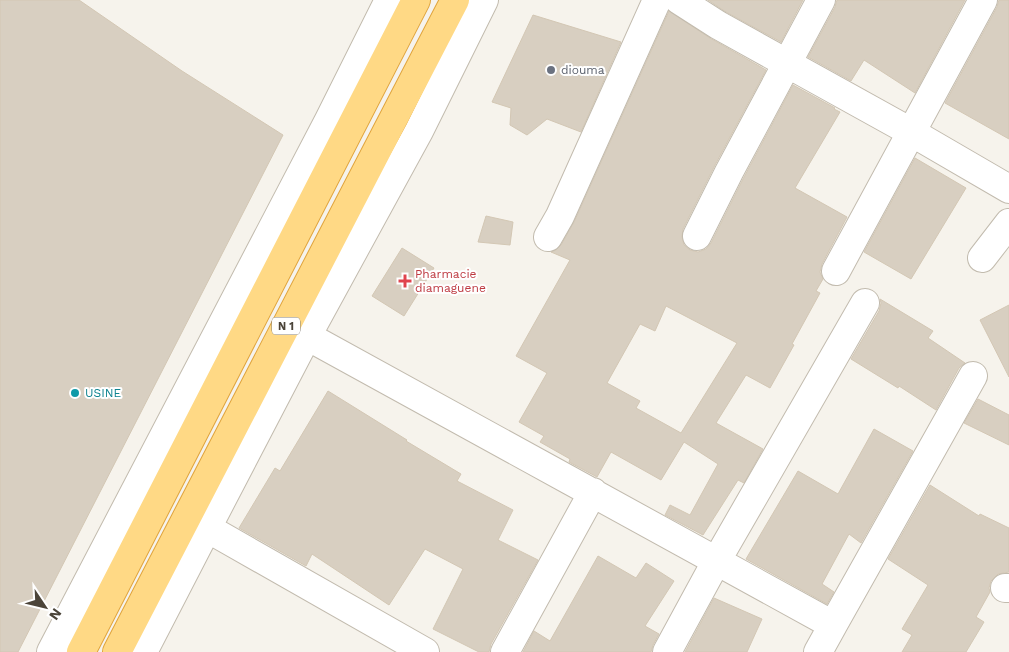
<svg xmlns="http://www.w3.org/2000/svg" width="1009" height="652" viewBox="0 0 1009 652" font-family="'Work Sans',sans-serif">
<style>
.building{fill:#d8cfc1;stroke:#d3c7b4;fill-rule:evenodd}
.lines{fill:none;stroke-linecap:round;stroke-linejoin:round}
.minor-casing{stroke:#c2bbae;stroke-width:30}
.tertiary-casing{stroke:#c2bbae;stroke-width:30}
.trunk-casing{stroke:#e0a43c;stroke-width:30}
.minor{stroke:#fff;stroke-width:28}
.tertiary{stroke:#fff;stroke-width:28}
.trunk{stroke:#ffd985;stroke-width:28}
.worship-dot{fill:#6b7280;stroke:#fff;stroke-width:2}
.health-dot{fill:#e0444e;stroke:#fff;stroke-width:2}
.culture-dot{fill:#0f9aa8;stroke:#fff;stroke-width:2}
.labels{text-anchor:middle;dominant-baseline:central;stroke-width:4;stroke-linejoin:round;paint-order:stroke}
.shield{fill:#fff;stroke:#817c74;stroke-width:1}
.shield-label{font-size:11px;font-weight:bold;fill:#4b4439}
.worship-label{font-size:12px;fill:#5b616d;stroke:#fff;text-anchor:start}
.health-label{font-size:12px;fill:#be3a42;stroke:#fff;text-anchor:start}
.culture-label{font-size:12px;fill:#0d838f;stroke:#fff;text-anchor:start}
</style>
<rect width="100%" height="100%" fill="#f6f3ec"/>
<path class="building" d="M0 0H79L182 71 283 135 18 652H0Z
M708 0H803L781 42 726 12Z
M837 0H965L915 93 864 60 851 81 808 57 835 7Z
M999 0H1009V139L945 103 997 7Z
M669 11 710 38 766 70 715 165 683 229 682 237 684 245 690 250 698 252 706 249 711 243 743 179 793 85 835 108 834 109 840 112 795 188 847 217 822 264 820 272 823 279 816 291 820 293 792 344 794 345 770 388 746 375 716 423 763 449 744 483 738 480 703 535 665 515 670 505 690 515 718 464 684 442 661 480 611 452 597 477 569 462 570 459 540 442 544 436 519 422 547 373 516 356 570 260 551 252 556 250 561 245 574 222ZM666 306 737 343 681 433 636 408 640 401 607 383 640 324 655 331Z
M533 15 621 42 581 132 547 119 527 135 510 125 511 108 492 102Z
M915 158 966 188 911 279 864 252Z
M486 216 513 222 510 245 478 242Z
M402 248 434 268 404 316 372 296Z
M880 299 933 331 928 338 965 363 959 368 936 410 899 386 898 388 851 359 879 311 881 303Z
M1009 305V377L980 320Z
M328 391 407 440 406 441 461 474 457 481 513 510 498 540 538 560 491 644 489 652H479L433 629 463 569 425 549 389 605 312 554 306 566 239 528 275 468 280 471Z
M978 399 1009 415V445L964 423Z
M874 429 913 451 861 543 849 534 822 584 834 592 827 604 746 559 798 471 838 494Z
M930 485 979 516 980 514 1009 528V572L998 574 991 581 989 588 990 592 976 617 984 622 966 652H902L912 635 902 629 928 585 888 559Z
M598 556 636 578 646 563 674 581 645 626 659 634 653 645 651 652H523L534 631 550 641Z
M714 598 762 619 747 652H685Z"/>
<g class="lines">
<g class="minor-casing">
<path id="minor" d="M679 0 718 25 911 132 1009 189
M697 236 729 172 821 0
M548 237 560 216 657 0
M982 258 1009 223
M836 271 983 0
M307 336C482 433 658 528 833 625L973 376
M187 518 207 528 425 652
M1005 588H1009
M505 652 593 492
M667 652 717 560 865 303
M818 652 833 625"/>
</g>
<g class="tertiary-casing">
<path id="tertiary" d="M51 652 329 120 389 0
M143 652 207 528 307 336 419 131 484 0"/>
</g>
<g class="trunk-casing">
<path id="trunk" d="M81 652 416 0
M117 652 455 0"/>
</g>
<use href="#minor" class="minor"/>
<use href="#tertiary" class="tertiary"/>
<use href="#trunk" class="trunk"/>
</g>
<circle class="worship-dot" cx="551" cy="70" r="5"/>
<path class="health-dot" d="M402.5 273.5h5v5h5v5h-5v5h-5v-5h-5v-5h5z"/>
<circle class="culture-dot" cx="75" cy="393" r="5"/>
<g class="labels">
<rect class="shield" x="272" y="317.5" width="28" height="17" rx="4"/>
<g class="shield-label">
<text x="286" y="326">N 1</text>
</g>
<g class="worship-label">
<text x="561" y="70">diouma</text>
</g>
<g class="health-label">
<text x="415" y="274">Pharmacie<tspan x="415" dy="14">diamaguene</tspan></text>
</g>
<g class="culture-label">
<text x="85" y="393">USINE</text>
</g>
</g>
<g transform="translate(45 607) rotate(125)" stroke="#ffffff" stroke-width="4" paint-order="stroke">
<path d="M0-4L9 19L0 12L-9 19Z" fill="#4b4439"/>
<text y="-8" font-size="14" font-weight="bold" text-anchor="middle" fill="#4b4439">N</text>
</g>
</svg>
